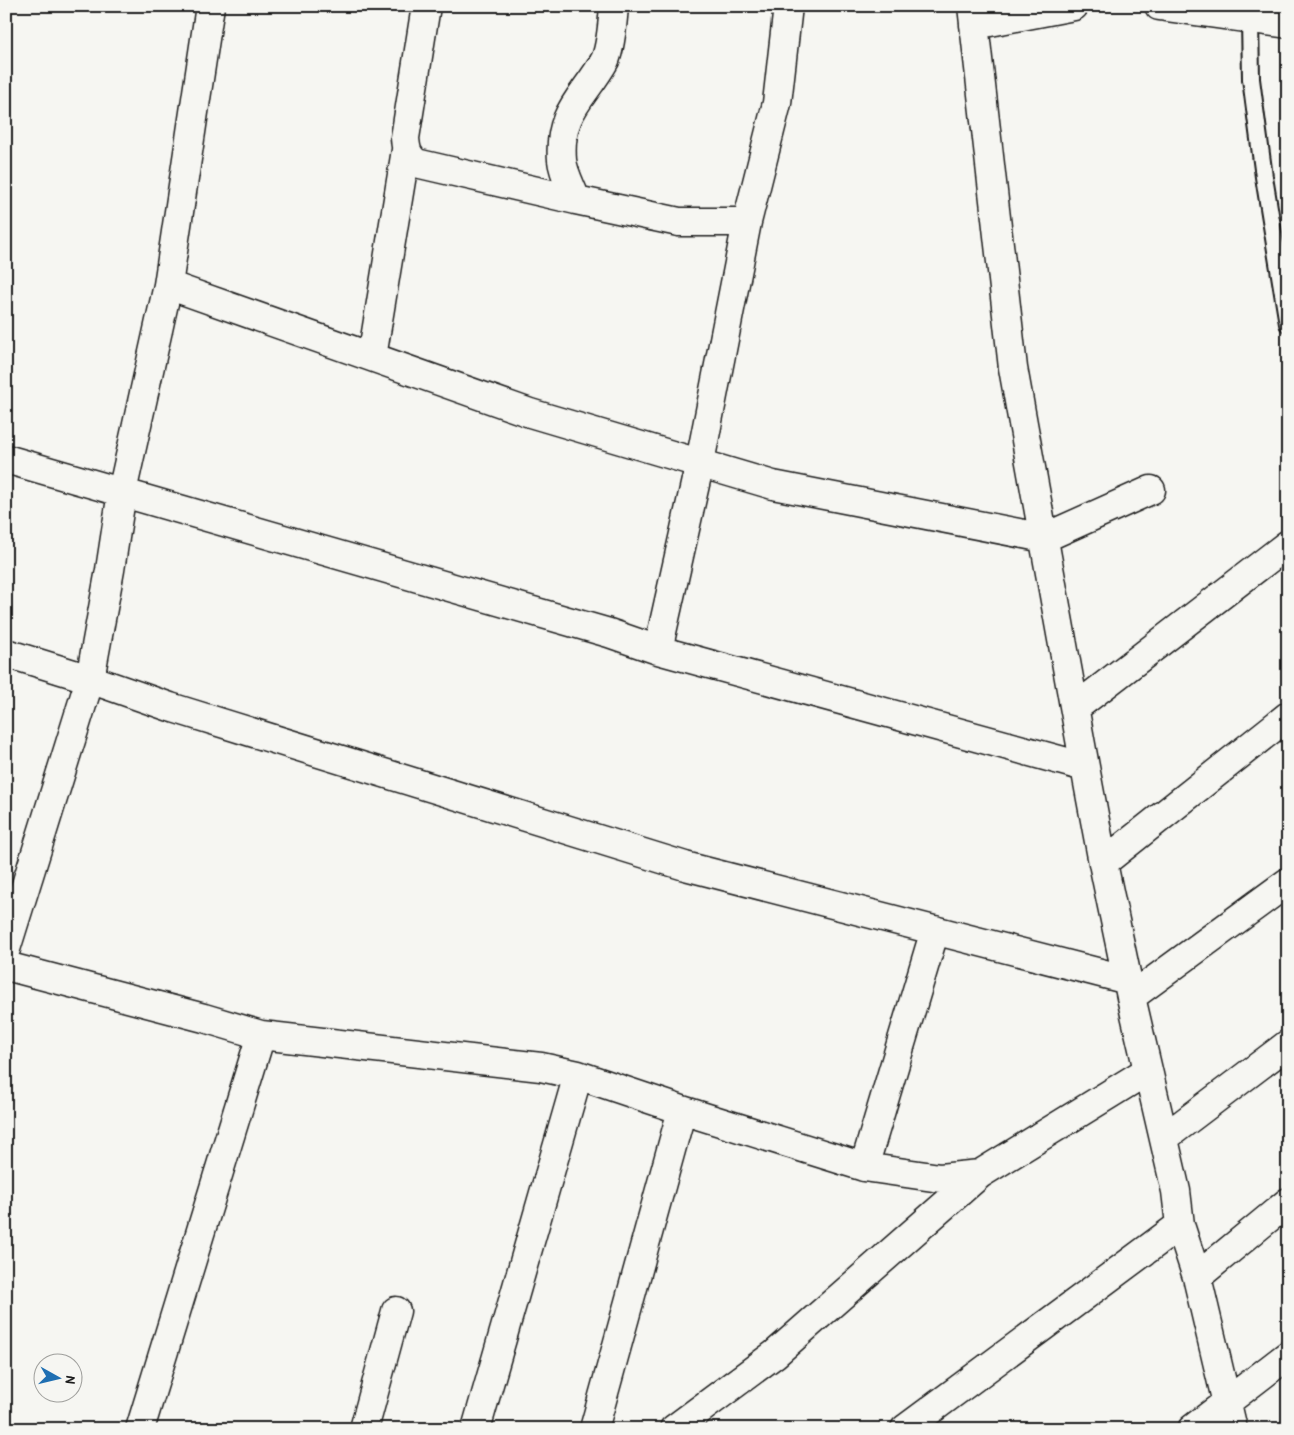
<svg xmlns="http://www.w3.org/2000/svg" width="1294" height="1435" viewBox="0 0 1294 1435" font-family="'Patrick Hand',sans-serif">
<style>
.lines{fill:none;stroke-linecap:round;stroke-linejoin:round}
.lane-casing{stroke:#1c1c1c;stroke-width:20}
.street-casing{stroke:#1c1c1c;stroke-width:31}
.lane{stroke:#f6f6f2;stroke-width:16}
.street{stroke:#f6f6f2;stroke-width:28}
</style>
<rect width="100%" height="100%" fill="#f6f6f2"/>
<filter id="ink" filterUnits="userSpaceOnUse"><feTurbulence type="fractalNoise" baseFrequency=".02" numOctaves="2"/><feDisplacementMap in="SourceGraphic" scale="10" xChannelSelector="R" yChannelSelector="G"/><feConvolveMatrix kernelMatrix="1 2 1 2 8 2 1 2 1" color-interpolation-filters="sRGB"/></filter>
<g filter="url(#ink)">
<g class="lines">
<g class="lane-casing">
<path id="lane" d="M1250 19 1251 79 1264 177 1288 324"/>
</g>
<g class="street-casing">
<path id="street" d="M426 6 405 138C406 150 407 155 416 163L576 200
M614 6C613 19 610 49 605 60 584 98 558 111 562 160 563 173 572 188 576 200L679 222H747L700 462 658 650
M972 6 1013 368 1085 767 1103 863 1131 997 1176 1191 1180 1225 1197 1277 1233 1429
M1159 6 1288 24
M974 25 1074 6
M747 222 777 103 788 6
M168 285 530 413 773 485 1044 538 1151 490
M372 357 406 150
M6 459 609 633 658 650 1085 767
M6 653 90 679 170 707 685 866 1128 980
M1075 708 1288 544
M1103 863 1288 716
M6 949 90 679 110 570 122 492 168 285 210 6
M6 966 204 1018 261 1035 541 1067 578 1075 682 1110 864 1167 940 1178 980 1174 1147 1071
M1131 997 1288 882
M1164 1138 1288 1044
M864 1167 935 930
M1197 1277 1288 1202
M140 1429 261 1035
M364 1429 396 1311
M476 1429 578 1075
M594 1429 682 1110
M674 1429 775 1354 980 1174
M905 1429 1180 1225
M1192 1429 1288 1355"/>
</g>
<use href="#lane" class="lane"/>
<use href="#street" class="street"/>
</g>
</g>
<rect width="1294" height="1435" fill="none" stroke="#f6f6f2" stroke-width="25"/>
<rect x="12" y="12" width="1269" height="1410" fill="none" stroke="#1c1c1c" stroke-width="2" filter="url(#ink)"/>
<g transform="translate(58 1378) rotate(98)"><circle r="24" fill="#f6f6f2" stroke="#9f9f9c"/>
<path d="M0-4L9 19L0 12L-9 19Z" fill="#1f6fb2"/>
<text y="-8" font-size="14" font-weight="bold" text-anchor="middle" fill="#1c1c1c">N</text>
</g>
</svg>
